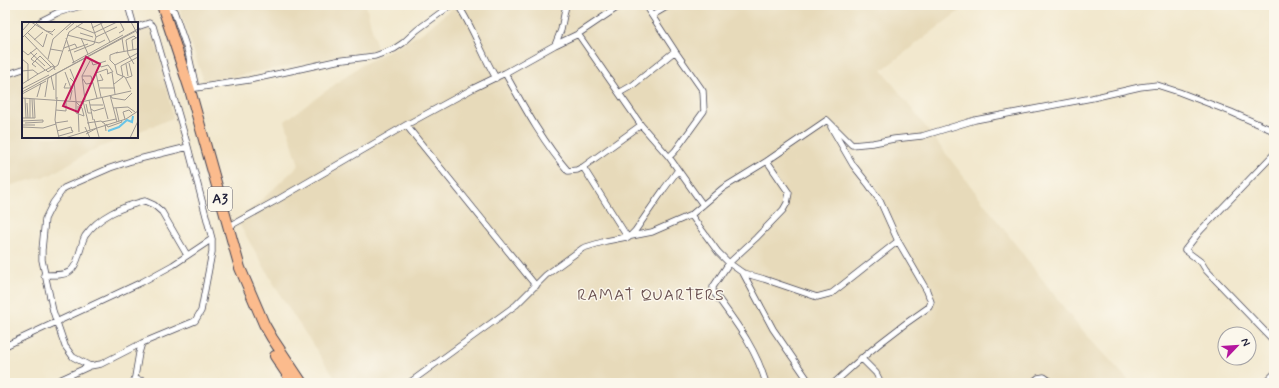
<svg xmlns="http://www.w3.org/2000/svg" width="1279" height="388" viewBox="0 0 1279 388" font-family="Mynerve,sans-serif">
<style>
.built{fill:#e7daba}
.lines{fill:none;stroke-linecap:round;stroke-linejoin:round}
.street-casing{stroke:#414051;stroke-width:7}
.highway-casing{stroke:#414051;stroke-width:12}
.street{stroke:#fff;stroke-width:5.5}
.highway{stroke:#fbbb8d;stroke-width:10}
.labels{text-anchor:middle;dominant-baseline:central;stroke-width:3;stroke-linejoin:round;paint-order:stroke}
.shield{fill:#fbf7ec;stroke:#636270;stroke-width:1}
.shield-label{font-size:14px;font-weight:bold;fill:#22223b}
.neighbourhood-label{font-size:16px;letter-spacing:1px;fill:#6a5151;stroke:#fbf7ec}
.inset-river{fill:none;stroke:#6ac4e7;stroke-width:2}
.inset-road{fill:none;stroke:#9f9993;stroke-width:1}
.view{fill:#c2185b;fill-opacity:0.15;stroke:#c2185b;stroke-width:2}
.inset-edge{fill:none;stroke:#22223b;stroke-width:2}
</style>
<rect width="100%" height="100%" fill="#fbf7ec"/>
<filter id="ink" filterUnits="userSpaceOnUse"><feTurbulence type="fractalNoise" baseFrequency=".025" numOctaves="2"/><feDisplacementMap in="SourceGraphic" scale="8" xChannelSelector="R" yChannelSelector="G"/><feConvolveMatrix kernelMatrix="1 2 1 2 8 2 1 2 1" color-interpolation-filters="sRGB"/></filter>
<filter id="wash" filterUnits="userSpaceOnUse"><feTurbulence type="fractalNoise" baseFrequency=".012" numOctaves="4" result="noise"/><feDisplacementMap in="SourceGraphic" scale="16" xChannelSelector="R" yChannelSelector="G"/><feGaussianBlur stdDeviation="0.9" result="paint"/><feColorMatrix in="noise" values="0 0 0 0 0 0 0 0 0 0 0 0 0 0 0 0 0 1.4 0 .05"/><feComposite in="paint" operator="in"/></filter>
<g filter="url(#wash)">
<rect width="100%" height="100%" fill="#f2e8ce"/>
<path class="built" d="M178 5H366L377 49 204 82Z
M456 5H967L882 70 1075 322 1131 383H338L282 298 238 222 299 165 285 121 360 66 422 33Z
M151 28 164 72 173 118 137 132V32Z
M23 70V137H125L89 152 50 175 8 186 5 180V77Z"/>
</g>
<g filter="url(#ink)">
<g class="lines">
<g class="street-casing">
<path id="street" d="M128 5 133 23
M165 5 174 11 188 52 196 88
M458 5C473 28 482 54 496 78
M645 5 675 51 703 91 704 111 675 151 669 157
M1272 5 1274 6
M653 15 670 5
M41 21 57 13 84 5
M578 34 641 125 669 157 703 205
M555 45 561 30 566 5
M505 73C524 107 543 142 568 171L577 170 583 167 641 125
M5 75 23 69
M190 90 196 88 249 80 336 61 375 56 394 49 403 43 417 30 451 5
M619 93 633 85 675 51
M827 120 852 145 873 143 894 139 922 136 975 120 1092 98 1140 87 1157 85 1179 92 1231 112 1274 131
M406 125 536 286
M831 127 853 165 868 184 880 201 898 241 927 291 931 302 929 307C895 330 864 355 834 383
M1274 154 1200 231 1185 250 1201 262 1206 270 1274 341
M583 167 628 238 635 231 664 189 678 170
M691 215 718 252 729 263 743 273 764 279 817 297 832 293 898 241
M228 227 277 200 406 125 474 88 505 73 555 45 578 34 621 5
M743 273 773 329 810 383
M44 275C67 275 74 276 80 251 82 246 82 241 85 236 99 216 121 207 145 201L154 205 162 212 187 255
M5 346 142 282 173 265 212 239
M861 358 876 373 881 383
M90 366 73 357 65 346 53 311 42 260V250L45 219 53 203 64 188 110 168 131 161 188 147
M134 379 152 383
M53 383 90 366 101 364 142 343 195 321 201 311 212 252V239L188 147 153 26 149 23 137 27
M134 383 139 353 142 343
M409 383 516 305 546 275 583 248 606 241 652 232 691 215 723 188 767 161 827 120
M766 383C755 346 735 322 713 291V287L729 263 756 238 783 210 787 203 789 193 767 161
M1032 383 1038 378 1044 377 1053 383
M1265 383 1274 374"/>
</g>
<g class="highway-casing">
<path id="highway" d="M162 5 190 90 240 268 264 324 272 338 302 383
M275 356 293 383"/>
</g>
<use href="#street" class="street"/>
<use href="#highway" class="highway"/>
</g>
</g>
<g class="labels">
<rect class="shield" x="208" y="187" width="24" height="24" rx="3"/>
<g class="shield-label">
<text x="220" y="199">A3</text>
</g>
<g class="neighbourhood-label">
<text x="651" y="295">RAMAT QUARTERS</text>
</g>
</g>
<g transform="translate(22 22)">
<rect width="116" height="116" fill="#f2e8ce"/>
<path class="inset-river" d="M86 109 97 105 105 98 110 100 111 94"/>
<path class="inset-road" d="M9 0 31 13M78 0 88 20M109 0 116 13M15 2 24 9 30 10 33 7M54 4 72 11 95 0M70 6 82 0M44 8 53 0M0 9 8 0M6 11 21 25M58 11 71 15M97 11 102 8 98 0M45 13 77 21 83 18M3 14 33 45M74 15 95 5M0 16 16 0M44 16 52 41M59 16 66 32M100 16 102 29M12 18 21 10M21 25 25 12M42 26 53 22 55 26M28 27 40 29M0 28 6 33 15 26M111 28 110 18 116 15M46 29 66 22M8 30 23 44M52 30 72 22 74 15 69 0M96 30 88 33V38L93 43 95 52 103 55 109 67M94 31 115 27M0 37 6 42V59M26 37 31 17 50 0M69 37 71 43 84 39M13 39 23 48M13 40 9 37 15 31M50 41 101 13M77 41 79 45 86 43 91 50M104 42 106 54M112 42 106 32 104 18 112 14 114 16M93 43 116 31M14 45 10 42 18 34 29 45M48 47 53 59M24 48 26 50 36 43 47 10 62 0M0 49 11 48 16 52 31 44 33 48M43 50 50 69 48 78M85 52 90 50 93 72M29 54 32 68M60 54H69L75 76M48 56 52 60 54 79M104 56 110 54 107 41M61 57 64 62 71 61M75 59 81 58 78 52M44 61 42 66H51M0 62 16 52M92 62 101 55 99 44 116 35M78 66H93M0 67 27 53M0 70 116 7M0 72 24 59M88 73 95 100M89 74 90 76 103 78 110 71M15 75 19 61M23 75 26 56 114 9M35 75 33 98 37 116M79 75 74 51 85 47 86 52M80 75 86 97M0 76 59 80 109 69M3 76 4 96M8 76V96M10 77 11 96M34 77V51M63 78 60 54 69 37M67 78 71 98M61 79 68 108M54 80 60 86 62 94M54 80V91L62 94M5 81 6 96M64 82 66 91H70M68 83H81M56 84 57 110M91 86 106 85 113 90M94 86 97 99M69 87 72 89 82 86M34 88 44 89V78M0 96H13L12 77M72 97 77 115M103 97 101 90 107 88 110 91M0 99 21 98M80 100 94 97M3 101 21 100V98M33 101 46 99M65 101 79 99 83 102 84 109M84 102 86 105 100 100 99 98M0 103H13M0 105 21 106 34 102M63 105 68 116M35 109 49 105 50 109M64 112 75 106M37 114 51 110 50 108M43 116 104 97 116 89M108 116 116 99"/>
<path class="view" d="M64 35 78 42 56 90 41 84Z"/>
<rect width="116" height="116" class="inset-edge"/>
</g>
<rect width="1279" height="388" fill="none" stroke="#fbf7ec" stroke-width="20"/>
<g transform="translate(1237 346) rotate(65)"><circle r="19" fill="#fbf7ec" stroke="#a4a2a5"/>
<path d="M0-3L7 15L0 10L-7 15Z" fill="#b5179e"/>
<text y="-6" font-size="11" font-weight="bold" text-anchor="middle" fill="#22223b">N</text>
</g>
</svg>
